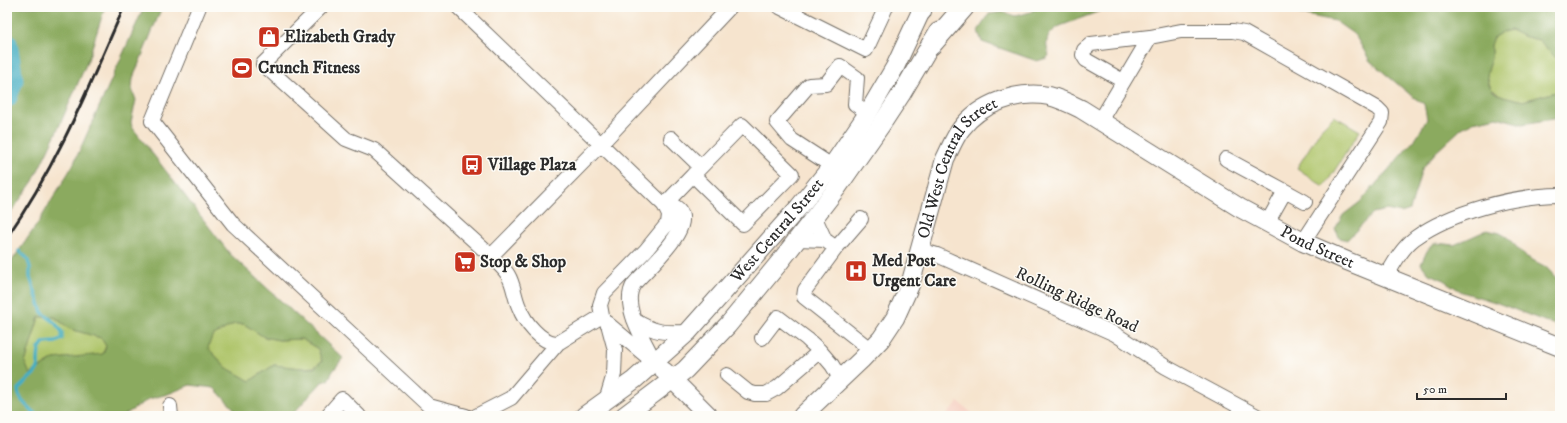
<svg xmlns="http://www.w3.org/2000/svg" width="1567" height="423" viewBox="0 0 1567 423" font-family="'IM FELL DW Pica',serif">
<style>
.built{fill:#f6d2c4}
.green{fill:#afc56a;stroke:#6d784a}
.forest{fill:#8baa5e;stroke:#5b6a44;fill-rule:evenodd}
.lines{fill:none;stroke-linecap:round;stroke-linejoin:round}
.stream{stroke:#44aec3;stroke-width:3.5}
.river{stroke:#44aec3;stroke-width:21}
.minor-casing{stroke:#726c64;stroke-width:16}
.major-casing{stroke:#726c64;stroke-width:20}
.highway-casing{stroke:#726c64;stroke-width:22}
.minor{stroke:#fff;stroke-width:14}
.major{stroke:#fff;stroke-width:18}
.highway{stroke:#fff;stroke-width:20}
.rail{stroke:#2b2b2b;stroke-width:3}
.labels{text-anchor:middle;dominant-baseline:central;stroke-width:3;stroke-linejoin:round;paint-order:stroke}
.poi-label{font-size:17px;font-weight:bold;fill:#2b2b2b;stroke:#fdfcf7;text-anchor:start}
.street-label{font-size:17px;fill:#2b2b2b;stroke:#fdfcf7}
</style>
<rect width="100%" height="100%" fill="#fdfcf7"/>
<filter id="ink" filterUnits="userSpaceOnUse"><feTurbulence type="fractalNoise" baseFrequency=".025" numOctaves="2"/><feDisplacementMap in="SourceGraphic" scale="8" xChannelSelector="R" yChannelSelector="G"/><feConvolveMatrix kernelMatrix="1 2 1 2 8 2 1 2 1" color-interpolation-filters="sRGB"/></filter>
<filter id="wash" filterUnits="userSpaceOnUse"><feTurbulence type="fractalNoise" baseFrequency=".012" numOctaves="4" result="noise"/><feDisplacementMap in="SourceGraphic" scale="16" xChannelSelector="R" yChannelSelector="G"/><feGaussianBlur stdDeviation="0.9" result="paint"/><feColorMatrix in="noise" values="0 0 0 0 0 0 0 0 0 0 0 0 0 0 0 0 0 1.4 0 .05"/><feComposite in="paint" operator="in"/></filter>
<g filter="url(#wash)">
<rect width="100%" height="100%" fill="#f6e4ce"/>
<path class="built" d="M958 402 976 416H946Z"/>
<path class="green" d="M1511 30 1523 36 1539 40 1555 57 1560 59V91L1523 101 1503 96 1491 89 1487 76 1491 58V45L1494 37 1502 32Z
M1334 116 1360 131 1324 187 1297 168 1321 129Z
M39 317H54L70 329 101 338 106 346 102 355 54 359 30 374 25 363Z
M234 324H244L264 337 279 340 302 339 318 349 322 361 314 367 301 368 274 365 250 381 227 368 208 348 212 336Z"/>
<path class="forest" d="M7 7H105L88 60 58 129 33 181 7 218Z
M144 7H162L133 78 132 89 136 100 131 122 132 127 230 254 343 358 333 371 328 380 322 382 291 416H241L214 388 190 385 168 394 149 399 123 416H7V268L38 223 73 165ZM39 317H55L70 329 101 338 106 346 103 354 54 359 30 374 25 363ZM234 324H244L264 337 279 340 302 339 318 349 322 361 314 368H301L274 365 250 381 227 368 208 348 212 336Z
M1038 7H1111L1060 26C1047 34 1044 41 1049 55L1047 58 1037 61 982 42 978 31 989 14 1003 12 1015 16 1031 12Z
M1266 7H1560V59L1555 57 1539 40 1523 36 1511 30 1502 32 1494 37 1491 45V58L1487 76 1489 85 1494 92 1503 96 1523 101 1560 91V118L1522 124 1497 117 1473 122 1462 128 1435 153 1422 169 1410 210 1401 213 1386 210 1373 213 1347 240 1340 238 1335 229 1343 215 1360 202 1417 137 1427 119 1424 104 1413 97 1370 61 1355 35 1335 21Z
M1487 230 1500 233 1507 237 1525 256 1546 267 1560 282V327L1495 302 1462 292 1440 278 1429 274 1421 264 1427 251 1432 245 1436 243 1454 245Z"/>
<g class="lines">
<path class="stream" d="M19 251 27 258 30 267V277L42 312 55 323 62 332V339L56 342 43 343 39 349 38 359V368L35 373 18 389C18 401 29 407 37 416"/>
<path class="river" d="M7 43 13 80 7 97"/>
</g>
</g>
<g filter="url(#ink)">
<g class="lines">
<g class="minor-casing">
<path id="minor" d="M199 7 152 121 233 224 429 406 466 416
M321 7 263 64 346 139 374 150 491 256C496 262 504 268 508 275 514 285 514 296 519 307 524 321 541 344 558 343L602 316
M458 7 664 205 669 215 668 223 646 250 604 293 600 305 602 316
M780 7 866 50 886 7
M1123 81 1086 60 1083 55 1084 50 1091 44 1150 37
M1100 121 1150 37 1181 31H1233L1244 33 1377 108 1382 113 1381 122 1303 242
M671 138 701 167
M1226 159 1285 191 1267 223
M832 166 792 140 777 122 809 85 826 84 840 66 857 78 855 104 868 113
M1285 191 1305 202
M664 205 693 175 743 224 792 174 742 125 693 175
M798 239 825 240 815 218
M825 240 836 248 805 290 804 297 871 350
M836 248 861 219
M920 250 937 255 1115 334 1166 367 1257 416
M491 256 601 144 730 7
M1386 277C1394 263 1402 248 1415 238 1451 212 1516 195 1560 195
M634 320C655 333 664 333 688 332
M607 323 651 360
M762 338 778 317 807 339 820 351
M655 362C645 342 620 305 634 284 646 269 709 217 669 204L664 205
M727 375 748 392 755 394H766L777 388 820 351 832 365 841 380
M606 401 614 374 615 350 608 324
M170 406 171 416
M327 416 342 399 359 416
M476 416 511 398 558 343"/>
</g>
<g class="major-casing">
<g id="major">
<path d="M664 371 709 416"/>
<path id="s1" d="M584 416 634 380 688 332 799 207 832 166 868 113 895 67 923 7"/>
<path d="M624 416 685 370 728 325 779 263 837 188 881 125 902 93 938 32"/>
<path id="s2" d="M802 416 861 360 881 339 895 318 910 285 945 159C950 149 954 138 961 129 980 103 1019 90 1049 96 1061 99 1071 104 1081 109L1240 208 1303 242 1347 261 1560 347"/>
</g>
</g>
<g class="highway-casing">
<path id="highway" d="M921 11 922 7
M931 45 964 7"/>
</g>
<use href="#minor" class="minor"/>
<use href="#major" class="major"/>
<use href="#highway" class="highway"/>
<path class="rail" d="M7 237C57 166 89 86 124 7"/>
</g>
</g>
<defs>
<g id="shop-square" transform="scale(1.15)"><rect x="-9" y="-9" width="18" height="18" rx="4" fill="#c8321e" stroke="#fdfcf7"/><path d="M-5-2.5h2.3a2.7 3.5 0 0 1 5.4 0H5L5.5 6h-11ZM-1.5-2.5h3a1.5 2.3 0 0 0-3 0Z" fill="#fff"/></g>
<g id="stadium-square" transform="scale(1.15)"><rect x="-9" y="-9" width="18" height="18" rx="4" fill="#c8321e" stroke="#fdfcf7"/><path d="M0-5a6.5 5 0 1 0 0 10a6.5 5 0 1 0 0-10ZM-3.5-1.8h7v3.6h-7Z" fill="#fff"/></g>
<g id="bus-square" transform="scale(1.15)"><rect x="-9" y="-9" width="18" height="18" rx="4" fill="#c8321e" stroke="#fdfcf7"/><path d="M-5-6H5V4H4V6H2V4H-2V6H-4V4H-5ZM-3.5-4V0h7V-4ZM-3.5 1.2v1.5H-2V1.2ZM2 1.2v1.5H3.5V1.2Z" fill="#fff"/></g>
<g id="supermarket-square" transform="scale(1.15)"><rect x="-9" y="-9" width="18" height="18" rx="4" fill="#c8321e" stroke="#fdfcf7"/><path d="M-6-5.5h2.5l.6 2H6L4.5 2H-2.5L-4.4-4H-6ZM-1.5 3.2a1.3 1.3 0 1 0 .1 0ZM3 3.2a1.3 1.3 0 1 0 .1 0Z" fill="#fff"/></g>
<g id="hospital-square" transform="scale(1.15)"><rect x="-9" y="-9" width="18" height="18" rx="4" fill="#c8321e" stroke="#fdfcf7"/><path d="M-5-5h3v3.5h4V-5h3V5h-3V1.5h-4V5h-3Z" fill="#fff"/></g>
</defs>
<g fill-rule="evenodd">
<use href="#shop-square" x="269" y="37"/>
<use href="#stadium-square" x="242" y="68"/>
<use href="#bus-square" x="472" y="165"/>
<use href="#supermarket-square" x="465" y="262"/>
<use href="#hospital-square" x="856" y="271"/>
</g>
<g class="labels">
<g class="poi-label">
<text x="284" y="37">Elizabeth Grady</text>
<text x="258" y="68">Crunch Fitness</text>
<text x="488" y="165">Village Plaza</text>
<text x="872" y="261">Med Post<tspan x="872" dy="20">Urgent Care</tspan></text>
<text x="480" y="262">Stop &amp; Shop</text>
</g>
<g class="street-label">
<text stroke="none"><textPath href="#s2" startOffset="301">Old West Central Street</textPath></text>
<text stroke="none"><textPath href="#s1" startOffset="269">West Central Street</textPath></text>
<text stroke="none"><textPath href="#s2" startOffset="744">Pond Street</textPath></text>
<text transform="translate(1077 300) rotate(25)">Rolling Ridge Road</text>
</g>
</g>
<rect width="1567" height="423" fill="none" stroke="#fdfcf7" stroke-width="24"/>
<path d="M1417 393v6h89v-6" fill="none" stroke="#2b2b2b" stroke-width="2"/>
<text x="1423" y="393" font-size="12" fill="#2b2b2b" stroke="#fdfcf7" stroke-width="3" paint-order="stroke">50 m</text>
</svg>
